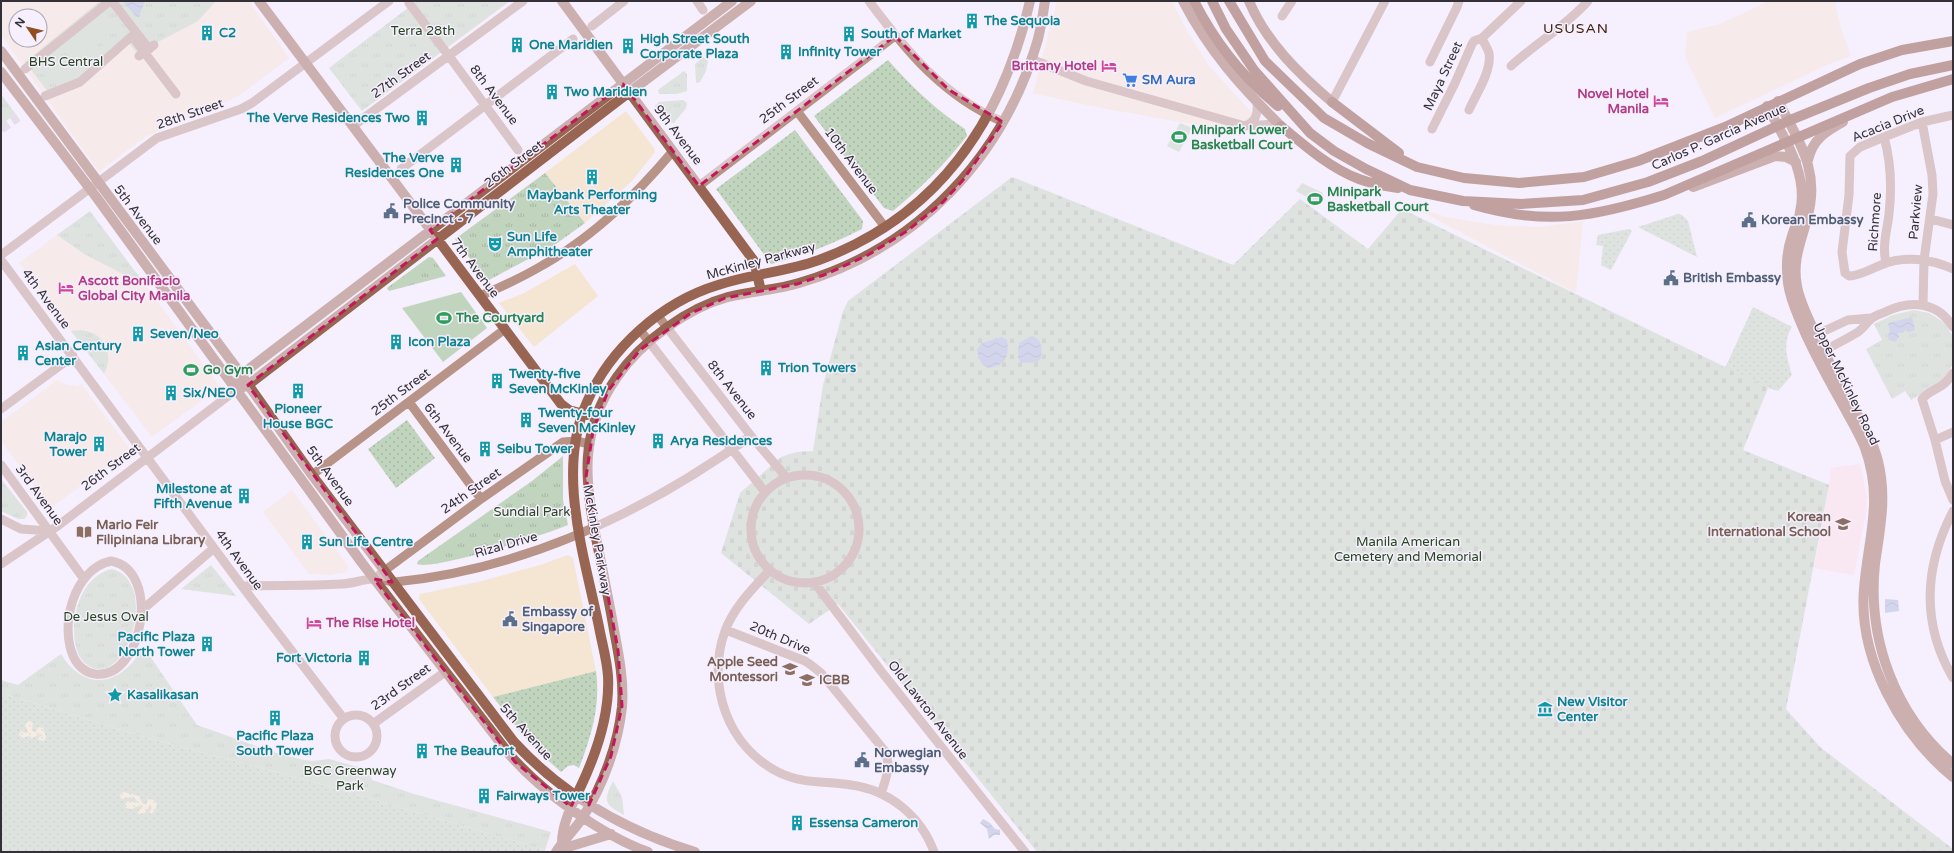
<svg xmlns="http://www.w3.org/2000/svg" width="1954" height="853" viewBox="0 0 1954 853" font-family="'Varela Round',sans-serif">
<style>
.commercial{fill:#f5e6d3;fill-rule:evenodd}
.education{fill:#fce1e4}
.grass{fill:url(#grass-dots)}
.sand{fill:url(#sand-dots)}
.cemetery{fill:url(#cemetery-stones)}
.park{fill:url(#park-tufts)}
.garden{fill:#c1d4bd}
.water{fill:url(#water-waves)}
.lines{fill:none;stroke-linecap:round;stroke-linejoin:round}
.street-tunnel{stroke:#cfc9d5;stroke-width:9;stroke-dasharray:9 4.5;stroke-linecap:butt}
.street{stroke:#b89387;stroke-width:9}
.secondary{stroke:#996553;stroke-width:10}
.primary{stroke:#81432e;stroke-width:10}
.street-bridge{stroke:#b89387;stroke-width:9}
.marked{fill:none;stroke:#c2185b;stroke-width:3;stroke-dasharray:8 5;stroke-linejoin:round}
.labels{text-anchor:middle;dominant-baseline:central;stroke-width:3;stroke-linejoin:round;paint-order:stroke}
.culture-label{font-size:13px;font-weight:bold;fill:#0d838f;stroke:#f6effd;text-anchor:start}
.park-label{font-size:13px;fill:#24461d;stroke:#f6effd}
.hotel-label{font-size:13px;font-weight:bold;fill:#b23c85;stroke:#f6effd;text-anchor:end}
.street-label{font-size:13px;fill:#343037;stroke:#f6effd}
.shop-label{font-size:13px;font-weight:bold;fill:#366cbe;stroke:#f6effd;text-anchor:start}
.leisure-label{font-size:13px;font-weight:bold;fill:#27864d;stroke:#f6effd;text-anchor:start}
.service-label{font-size:13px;font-weight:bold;fill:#4e5e75;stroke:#f6effd;text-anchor:start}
.education-label{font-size:13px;font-weight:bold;fill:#785e54;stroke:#f6effd;text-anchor:end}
.neighbourhood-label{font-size:14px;letter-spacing:1px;fill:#41210b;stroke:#f6effd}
</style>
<defs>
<pattern id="grass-dots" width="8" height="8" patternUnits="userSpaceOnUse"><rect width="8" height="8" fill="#c1d4bd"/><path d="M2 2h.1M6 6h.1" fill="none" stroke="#a6b6a3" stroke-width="1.8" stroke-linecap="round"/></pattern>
<pattern id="sand-dots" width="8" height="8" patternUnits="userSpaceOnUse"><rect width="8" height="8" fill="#f3e9c3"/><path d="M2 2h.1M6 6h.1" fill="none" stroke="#d1c8a8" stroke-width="1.8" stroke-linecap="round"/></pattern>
<pattern id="cemetery-stones" width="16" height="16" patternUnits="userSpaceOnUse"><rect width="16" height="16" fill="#c1d4bd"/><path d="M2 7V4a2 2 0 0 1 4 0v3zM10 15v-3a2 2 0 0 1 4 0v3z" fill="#a6b6a3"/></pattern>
<pattern id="park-tufts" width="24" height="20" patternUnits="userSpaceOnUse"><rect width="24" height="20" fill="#c1d4bd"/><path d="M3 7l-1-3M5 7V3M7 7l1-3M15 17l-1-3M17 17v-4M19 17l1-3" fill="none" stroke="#a6b6a3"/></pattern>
<pattern id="water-waves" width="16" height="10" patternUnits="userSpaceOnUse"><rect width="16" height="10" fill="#a7b7d5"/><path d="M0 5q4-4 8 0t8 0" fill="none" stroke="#8995ae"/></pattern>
</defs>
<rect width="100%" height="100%" fill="#f6effd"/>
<path class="commercial" d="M1 1H254L251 4 289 58 237 97 145 137 99 172 1 35ZM16 16H40V40H16Z
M1057 1H1172L1186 29 1209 66 1259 120 1241 133 1091 106 1033 93Z
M1769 1H1835L1841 29 1851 56 1829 64 1715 118 1685 57 1687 32 1720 24Z
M626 111 654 148 655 152 632 181 585 223 545 173Z
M1405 203 1446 217 1495 225 1540 227 1583 221 1576 293Z
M57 235 84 254 146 286 220 387 152 437 104 374 107 370 93 333 86 330 71 331 19 263Z
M575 264 598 296 534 347 499 303 524 293Z
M57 380 67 385H75L77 387 81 384 130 449 51 508 1 441V422Z
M292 490 348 566 347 572 329 575 309 574 263 512Z
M568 555 573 558 596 671 493 697 419 599 420 594 482 581 540 565Z"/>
<path class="education" d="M1860 464 1867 497 1866 512 1854 575 1814 568 1829 485 1831 468Z"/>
<path class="grass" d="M888 60C912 87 936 110 965 129L967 136C945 164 921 188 893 211L884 208 814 116Z
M795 130 863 221 862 229C832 244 803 256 771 264L716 189Z
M1678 214 1682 215 1688 221 1697 257 1638 227Z
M1629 229 1632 231 1611 270 1601 265 1603 246 1596 245 1598 235Z
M1753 307 1792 327C1782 343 1787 358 1792 375L1778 391 1768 388 1725 368Z
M407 420 435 458 396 488 368 449Z
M596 671C601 705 591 737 579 768L574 765 568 766 561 772 532 746 493 697Z
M1 693 141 736 324 785 545 850 544 852H1Z"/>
<path class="sand" d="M30 721 33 723 32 730 34 732H36L38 727 43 728 46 737 44 741 38 740 39 737 42 736 41 734 32 738 29 736 23 738 19 735 21 731 26 733 28 732 25 725 27 722Z
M123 792 139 796 142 803 146 805 148 799 154 800 157 804 155 811 151 814 149 813 152 808 150 806 145 813 140 814 137 812 142 808 140 805 132 809 126 808 125 805 128 801 136 803 137 800 132 797 121 799 120 794Z"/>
<path class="cemetery" d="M1012 177 1233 265 1300 199 1368 249 1402 209 1768 388 1743 450 1829 485 1786 709 1820 747 1953 849V852H1037L838 604 809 624 721 553 740 493 781 457 797 452 813 451 823 385 843 311 848 301Z"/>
<path class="park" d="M100 1H216L198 21 137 53 127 41 82 84 52 97 25 62Z
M417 1H510L362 111 329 68Z
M703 57 708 61 706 71 700 82 696 83 695 64Z
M684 71 687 74V91L677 94H659L658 90Z
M1 94 15 113 1 126Z
M683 100 687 103 686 108 674 123 668 122 655 106 659 102Z
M545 173 585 223 553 246 487 281 455 239Z
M90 211 146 286 84 254 57 235Z
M429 257 433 258 446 276 389 291 387 288Z
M1914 310 1929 313 1945 323 1953 337V363L1944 380 1911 400 1905 391 1892 399 1866 349 1882 340 1874 324 1893 315Z
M81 330C104 332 115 354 104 374L71 331Z
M563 456V500L568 525C547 534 432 571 417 564L418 561 532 481Z
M1 479 27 512V516L24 519H18L1 511Z
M211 565 236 596 181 589Z
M112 569C160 581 127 689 89 666 82 662 78 655 76 647 69 618 81 576 112 569Z
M143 646 197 725 273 752 304 760 313 761 329 759 369 770 372 780 414 794 551 832 545 850 324 785 141 736 1 693V680L18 685 61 654C79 684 108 690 133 662 137 658 139 651 143 646Z
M613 781 622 797 624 815C604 804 603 802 613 781Z"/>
<path class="garden" d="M100 16 122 31 87 26Z
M82 32 101 33 81 42 75 72 64 46Z
M116 37 125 39 99 63 83 57Z
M51 57H62L72 80 36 73Z
M1180 123 1192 128 1179 152 1167 146Z
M1302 183 1323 193 1319 204 1296 191Z
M461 292 487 328 443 362 402 308Z"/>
<path class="water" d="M124 1H145L138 18 125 4Z
M1912 317 1915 330 1908 332 1905 330 1903 333H1898L1899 337 1895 342 1889 340 1888 336 1890 332 1888 323Z
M1031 336C1042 338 1042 348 1041 358L1038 362 1021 363 1018 358 1019 343Z
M1002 337 1007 340C1010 356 1005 367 988 368 980 363 978 358 977 349L982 343Z
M1885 599 1898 600 1899 611 1885 613Z
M983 819 990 823 995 829 1000 830V835H994L989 839 987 829 980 823Z"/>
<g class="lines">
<path class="street-tunnel" d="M1 129 18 117"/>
<path class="street" d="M112 1 149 49 154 45
M697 1 703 10
M869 1C907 52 943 96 1003 122
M409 3 445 51
M1282 16 1292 1
M592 26 624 1
M449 56 518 150
M1031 59 1086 81 1245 126 1274 124 1281 126
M1430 62 1457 7 1459 1
M1511 66C1536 43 1566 26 1588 1
M25 69 110 1
M45 96 80 82 132 36 176 94
M1332 102 1385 1
M1469 110C1476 94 1492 71 1489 53 1488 48 1484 44 1482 38L1521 1
M797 111 885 227
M1953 115 1922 122 1884 137 1860 147 1850 156 1849 195 1842 252 1845 273 1849 276C1859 276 1871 269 1881 265 1904 255 1931 259 1953 269
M1922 122 1932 175 1933 194 1924 260 1923 305
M353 126 523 1
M1245 126C1256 122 1258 114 1257 103
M1432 129 1455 83 1472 44 1474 41 1482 38
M1884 137C1891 162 1892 187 1889 214 1887 231 1882 245 1886 263
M401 169 573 39
M699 186 895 36
M1931 219 1953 225
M1 255 157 138 241 109 252 103 389 1
M1 260 242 586 344 719
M480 296C501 287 523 277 543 265 594 236 635 196 673 151
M658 316 751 436 787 478
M640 330 765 492
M1809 338 1848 320 1871 318
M1817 354C1831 347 1845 340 1858 332 1864 328 1866 323 1871 319 1875 315 1881 314 1885 312 1910 300 1937 301 1953 327
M1953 373C1942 391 1933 387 1922 399L1935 440 1945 481 1953 500
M409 402 481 499
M1 409 73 356
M1935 440 1953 432
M1 465 84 579
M312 475 505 329
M751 529a54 54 0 1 1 108 0a54 54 0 1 1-108 0Z
M1953 511C1924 567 1921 623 1953 678
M1 519 21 529 49 531
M111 561C162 570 143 680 95 674 86 673 78 666 74 658 59 627 73 569 111 561Z
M1 564 59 525 236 390
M770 570C753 588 734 607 725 631 706 684 727 747 780 773 803 784 826 781 851 785 889 790 921 816 934 852
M380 574 481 499 563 442 576 441 590 444
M814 582 881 671 1025 852
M242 586C275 585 308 586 341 584 352 584 363 579 374 579 381 578 388 582 395 582 526 569 645 512 751 436
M142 610 214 548
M726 630 805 661 811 665 821 673 884 750C892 765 886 778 881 794
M335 736a21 21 0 1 1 42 0a21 21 0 1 1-42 0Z
M373 724 445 672"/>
<path class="secondary" d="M259 1 561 404 569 410 587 415
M562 1 754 261 761 291
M1183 1C1209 51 1241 87 1281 126
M1249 1C1266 42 1299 74 1332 102
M1 51 235 366 312 475 514 742C563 795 626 831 695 852
M1 72 97 198 362 563 509 754C541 791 601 835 648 852
M1778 101C1799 142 1821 171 1807 219 1801 242 1792 261 1797 286 1799 298 1805 311 1810 322 1820 344 1831 366 1842 387 1855 411 1871 434 1878 461 1887 497 1880 529 1875 564 1867 639 1895 715 1953 764
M1767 106C1784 138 1809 174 1800 212 1799 220 1794 228 1792 236 1787 250 1786 268 1788 283 1790 299 1797 313 1803 328 1815 356 1830 382 1845 409 1852 422 1860 435 1865 448 1884 501 1868 537 1864 589 1858 658 1901 735 1953 777
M1808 160C1813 139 1825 132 1843 122
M1693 187 1775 156 1786 157 1796 162
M239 380 241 375 271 352 732 1
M243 387 248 385 619 100 751 1
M562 843C562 823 573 803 581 786 597 752 610 714 608 676 607 661 603 647 600 632 586 560 555 473 587 402 610 348 662 302 718 285 751 274 786 272 819 260 938 216 1002 121 1030 1
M558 850 611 834
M556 852C564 839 575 830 583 817 603 785 618 745 622 707 624 681 619 656 614 630 609 601 603 572 597 543 584 481 579 431 617 377 641 342 687 308 728 297 752 291 776 290 799 283 917 249 1004 157 1038 39 1041 27 1043 14 1045 1"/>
<path class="primary" d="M1194 1C1215 42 1242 77 1278 106
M1212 1 1226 29 1254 70 1310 133 1334 151 1366 169 1410 190 1463 201 1521 204 1583 200 1648 182 1702 161 1788 121 1869 88 1910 74 1953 65
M1229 1 1265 61 1324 118 1367 143 1417 167 1464 178 1519 183 1584 177 1638 161 1725 127 1860 64 1902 50 1953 41
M1332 102 1399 153
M1281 126C1305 146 1330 168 1359 179 1372 184 1385 186 1398 188
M1474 205C1546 226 1594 217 1664 195L1892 97 1953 79"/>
<path class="street-bridge" d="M139 56 149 49"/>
</g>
<path d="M0 0H1954V853H0ZM895 36 949 90 1003 122 963 180 943 202 907 231 868 255 824 275 797 284 725 298 691 313 640 350 608 391 593 431 586 477 618 650 622 706 611 756 589 805 576 796 571 807 515 762 374 579 392 582 248 385 437 239 430 230 623 84 699 186Z" fill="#f6effd" fill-opacity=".55" fill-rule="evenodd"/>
<path class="marked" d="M895 36 949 90 1003 122 963 180 943 202 907 231 868 255 824 275 797 284 725 298 691 313 640 350 608 391 593 431 586 477 618 650 622 706 611 756 589 805 576 796 571 807 515 762 374 579 392 582 248 385 437 239 430 230 623 84 699 186Z"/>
<defs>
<g id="building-bare" transform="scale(1.2)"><path d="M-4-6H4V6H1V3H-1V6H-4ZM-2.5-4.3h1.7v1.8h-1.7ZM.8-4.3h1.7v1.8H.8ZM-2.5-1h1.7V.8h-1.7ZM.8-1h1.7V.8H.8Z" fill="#0f9aa8" stroke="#f6effd" stroke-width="2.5" paint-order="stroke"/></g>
<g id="hotel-bare" transform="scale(1.2)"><path d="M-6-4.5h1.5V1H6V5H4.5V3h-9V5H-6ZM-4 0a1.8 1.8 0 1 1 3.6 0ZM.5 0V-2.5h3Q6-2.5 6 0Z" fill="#d1479c" stroke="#f6effd" stroke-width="2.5" paint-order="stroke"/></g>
<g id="supermarket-bare" transform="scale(1.2)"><path d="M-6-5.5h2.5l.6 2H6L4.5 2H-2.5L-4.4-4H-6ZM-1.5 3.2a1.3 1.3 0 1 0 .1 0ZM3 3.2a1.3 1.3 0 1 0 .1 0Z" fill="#3f7fe0" stroke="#f6effd" stroke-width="2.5" paint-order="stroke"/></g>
<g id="stadium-bare" transform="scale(1.2)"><path d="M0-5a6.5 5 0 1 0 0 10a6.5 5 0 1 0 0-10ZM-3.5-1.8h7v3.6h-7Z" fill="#2e9e5b" stroke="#f6effd" stroke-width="2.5" paint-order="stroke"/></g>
<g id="civic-bare" transform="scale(1.2)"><path d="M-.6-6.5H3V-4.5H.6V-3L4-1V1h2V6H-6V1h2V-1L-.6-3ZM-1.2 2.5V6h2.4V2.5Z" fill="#5c6f8a" stroke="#f6effd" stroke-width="2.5" paint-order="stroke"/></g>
<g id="theatre-bare" transform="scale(1.2)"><path d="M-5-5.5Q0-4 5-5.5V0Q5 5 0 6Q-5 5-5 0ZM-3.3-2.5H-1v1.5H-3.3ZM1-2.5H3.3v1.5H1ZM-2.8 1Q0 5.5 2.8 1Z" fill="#0f9aa8" stroke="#f6effd" stroke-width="2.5" paint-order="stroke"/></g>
<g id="school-bare" transform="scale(1.2)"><path d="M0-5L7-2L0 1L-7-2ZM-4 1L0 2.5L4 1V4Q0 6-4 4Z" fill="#8d6e63" stroke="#f6effd" stroke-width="2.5" paint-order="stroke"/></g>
<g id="library-bare" transform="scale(1.2)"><path d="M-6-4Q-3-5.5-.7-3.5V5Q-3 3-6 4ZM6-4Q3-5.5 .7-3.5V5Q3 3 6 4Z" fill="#8d6e63" stroke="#f6effd" stroke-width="2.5" paint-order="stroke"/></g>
<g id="sight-bare" transform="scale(1.2)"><path d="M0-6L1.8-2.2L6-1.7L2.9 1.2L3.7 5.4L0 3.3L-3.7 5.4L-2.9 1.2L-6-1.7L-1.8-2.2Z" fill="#0f9aa8" stroke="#f6effd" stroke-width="2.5" paint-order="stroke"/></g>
<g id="museum-bare" transform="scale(1.2)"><path d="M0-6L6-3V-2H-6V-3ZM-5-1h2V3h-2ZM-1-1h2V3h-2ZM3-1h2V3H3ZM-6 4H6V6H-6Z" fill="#0f9aa8" stroke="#f6effd" stroke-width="2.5" paint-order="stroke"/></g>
</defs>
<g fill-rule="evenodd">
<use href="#building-bare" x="972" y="21"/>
<use href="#building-bare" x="207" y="33"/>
<use href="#building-bare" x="849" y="34"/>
<use href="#building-bare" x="517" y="45"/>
<use href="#building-bare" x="628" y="46"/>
<use href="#building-bare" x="786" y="52"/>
<use href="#hotel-bare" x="1109" y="66"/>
<use href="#supermarket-bare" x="1130" y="80"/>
<use href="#building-bare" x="552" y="92"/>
<use href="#hotel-bare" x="1661" y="101"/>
<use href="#building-bare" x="422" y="118"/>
<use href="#stadium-bare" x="1179" y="137"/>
<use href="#building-bare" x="456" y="165"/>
<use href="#building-bare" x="592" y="177"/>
<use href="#stadium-bare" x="1315" y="199"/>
<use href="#civic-bare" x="391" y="211"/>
<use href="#civic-bare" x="1749" y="220"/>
<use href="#theatre-bare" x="495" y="244"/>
<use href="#civic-bare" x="1671" y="278"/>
<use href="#hotel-bare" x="66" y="288"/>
<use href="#stadium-bare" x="444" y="318"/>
<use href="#building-bare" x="138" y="334"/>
<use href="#building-bare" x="396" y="342"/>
<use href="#building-bare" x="23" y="353"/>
<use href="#building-bare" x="766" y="368"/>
<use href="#stadium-bare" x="191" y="370"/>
<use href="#building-bare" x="497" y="381"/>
<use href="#building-bare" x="298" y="391"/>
<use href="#building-bare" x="171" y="393"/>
<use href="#building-bare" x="526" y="420"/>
<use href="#building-bare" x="658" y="441"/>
<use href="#building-bare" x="99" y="444"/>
<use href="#building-bare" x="485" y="449"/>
<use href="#building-bare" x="244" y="496"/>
<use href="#school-bare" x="1843" y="524"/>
<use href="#library-bare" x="84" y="532"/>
<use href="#building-bare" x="307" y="542"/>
<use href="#civic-bare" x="510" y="619"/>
<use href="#hotel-bare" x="314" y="623"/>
<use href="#building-bare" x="207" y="644"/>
<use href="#building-bare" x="364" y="658"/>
<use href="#school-bare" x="790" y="669"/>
<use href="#school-bare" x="807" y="680"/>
<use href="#sight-bare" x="115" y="695"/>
<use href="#museum-bare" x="1545" y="709"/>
<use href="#building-bare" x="275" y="718"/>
<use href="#building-bare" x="422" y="751"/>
<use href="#civic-bare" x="862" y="760"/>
<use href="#building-bare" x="484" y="796"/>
<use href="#building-bare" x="797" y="823"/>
</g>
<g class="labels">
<g class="culture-label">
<text x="984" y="21">The Sequoia</text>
<text x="219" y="33">C2</text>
<text x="861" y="34">South of Market</text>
<text x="640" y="39">High Street South<tspan x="640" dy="15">Corporate Plaza</tspan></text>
<text x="529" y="45">One Maridien</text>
<text x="798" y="52">Infinity Tower</text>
<text x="564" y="92">Two Maridien</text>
<text x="410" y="118" text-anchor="end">The Verve Residences Two</text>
<text x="444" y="158" text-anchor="end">The Verve<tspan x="444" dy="15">Residences One</tspan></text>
<text x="592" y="195" text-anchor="middle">Maybank Performing<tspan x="592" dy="15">Arts Theater</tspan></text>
<text x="507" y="237">Sun Life<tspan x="507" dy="15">Amphitheater</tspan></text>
<text x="150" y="334">Seven/Neo</text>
<text x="408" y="342">Icon Plaza</text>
<text x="35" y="346">Asian Century<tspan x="35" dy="15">Center</tspan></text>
<text x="778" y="368">Trion Towers</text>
<text x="509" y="374">Twenty-five<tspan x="509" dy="15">Seven McKinley</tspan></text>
<text x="183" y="393">Six/NEO</text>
<text x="298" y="409" text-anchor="middle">Pioneer<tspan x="298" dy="15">House BGC</tspan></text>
<text x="538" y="413">Twenty-four<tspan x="538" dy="15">Seven McKinley</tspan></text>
<text x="87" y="437" text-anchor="end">Marajo<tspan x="87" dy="15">Tower</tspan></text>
<text x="670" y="441">Arya Residences</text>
<text x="497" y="449">Seibu Tower</text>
<text x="232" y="489" text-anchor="end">Milestone at<tspan x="232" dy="15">Fifth Avenue</tspan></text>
<text x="319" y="542">Sun Life Centre</text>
<text x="195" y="637" text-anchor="end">Pacific Plaza<tspan x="195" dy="15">North Tower</tspan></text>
<text x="352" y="658" text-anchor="end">Fort Victoria</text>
<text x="127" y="695">Kasalikasan</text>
<text x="1557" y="702">New Visitor<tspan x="1557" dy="15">Center</tspan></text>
<text x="275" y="736" text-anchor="middle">Pacific Plaza<tspan x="275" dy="15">South Tower</tspan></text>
<text x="434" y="751">The Beaufort</text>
<text x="496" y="796">Fairways Tower</text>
<text x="809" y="823">Essensa Cameron</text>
</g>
<g class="park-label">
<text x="423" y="31">Terra 28th</text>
<text x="66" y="62">BHS Central</text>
<text x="532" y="512">Sundial Park</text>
<text x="1408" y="542">Manila American<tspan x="1408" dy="15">Cemetery and Memorial</tspan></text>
<text x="106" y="617">De Jesus Oval</text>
<text x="350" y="771">BGC Greenway<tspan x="350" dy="15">Park</tspan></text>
</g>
<g class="hotel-label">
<text x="1097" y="66">Brittany Hotel</text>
<text x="1649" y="94">Novel Hotel<tspan x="1649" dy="15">Manila</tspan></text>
<text x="78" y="281" text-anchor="start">Ascott Bonifacio<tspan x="78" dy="15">Global City Manila</tspan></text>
<text x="326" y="623" text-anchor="start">The Rise Hotel</text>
</g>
<g class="street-label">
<text transform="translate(401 75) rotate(-36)">27th Street</text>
<text transform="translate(1443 76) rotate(-65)">Maya Street</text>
<text transform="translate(494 95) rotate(53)">8th Avenue</text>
<text transform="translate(789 100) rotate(-37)">25th Street</text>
<text transform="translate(190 114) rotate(-19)">28th Street</text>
<text transform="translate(1888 124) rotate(-22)">Acacia Drive</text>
<text transform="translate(678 135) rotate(53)">9th Avenue</text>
<text transform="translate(1719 137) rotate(-24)">Carlos P. Garcia Avenue</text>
<text transform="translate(851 161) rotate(53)">10th Avenue</text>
<text transform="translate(514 164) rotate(-37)">26th Street</text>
<text transform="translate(1916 212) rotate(-85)">Parkview</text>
<text transform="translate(138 215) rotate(53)">5th Avenue</text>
<text transform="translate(1875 222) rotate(-86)">Richmore</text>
<text transform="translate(761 261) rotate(-15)">McKinley Parkway</text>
<text transform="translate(475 268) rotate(53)">7th Avenue</text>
<text transform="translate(46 299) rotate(53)">4th Avenue</text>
<text transform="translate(1846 384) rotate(64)">Upper McKinley Road</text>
<text transform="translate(732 390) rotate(52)">8th Avenue</text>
<text transform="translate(401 392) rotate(-37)">25th Street</text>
<text transform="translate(448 433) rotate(53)">6th Avenue</text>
<text transform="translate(111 467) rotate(-37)">26th Street</text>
<text transform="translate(330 476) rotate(54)">5th Avenue</text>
<text transform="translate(471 491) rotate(-35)">24th Street</text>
<text transform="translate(39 495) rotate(54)">3rd Avenue</text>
<text transform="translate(597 540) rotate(80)">McKinley Parkway</text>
<text transform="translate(506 545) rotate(-16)">Rizal Drive</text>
<text transform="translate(239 560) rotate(54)">4th Avenue</text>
<text transform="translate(780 638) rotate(23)">20th Drive</text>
<text transform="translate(401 687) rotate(-36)">23rd Street</text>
<text transform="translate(928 710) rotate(52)">Old Lawton Avenue</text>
<text transform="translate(526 732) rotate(48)">5th Avenue</text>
</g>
<g class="shop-label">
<text x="1142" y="80">SM Aura</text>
</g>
<g class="leisure-label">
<text x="1191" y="130">Minipark Lower<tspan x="1191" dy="15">Basketball Court</tspan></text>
<text x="1327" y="192">Minipark<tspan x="1327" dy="15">Basketball Court</tspan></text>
<text x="456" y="318">The Courtyard</text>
<text x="203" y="370">Go Gym</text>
</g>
<g class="service-label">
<text x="403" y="204">Police Community<tspan x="403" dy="15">Precinct - 7</tspan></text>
<text x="1761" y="220">Korean Embassy</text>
<text x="1683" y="278">British Embassy</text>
<text x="522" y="612">Embassy of<tspan x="522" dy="15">Singapore</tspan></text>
<text x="874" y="753">Norwegian<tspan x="874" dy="15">Embassy</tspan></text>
</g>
<g class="education-label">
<text x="1831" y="517">Korean<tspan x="1831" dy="15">International School</tspan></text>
<text x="96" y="525" text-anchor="start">Mario Feir<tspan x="96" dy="15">Filipiniana Library</tspan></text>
<text x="778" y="662">Apple Seed<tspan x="778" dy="15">Montessori</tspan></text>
<text x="819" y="680" text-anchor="start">ICBB</text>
</g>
<g class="neighbourhood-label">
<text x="1576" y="28">USUSAN</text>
</g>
</g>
<rect width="1954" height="853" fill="none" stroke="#343037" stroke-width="4"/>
<g transform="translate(28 28) rotate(305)"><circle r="19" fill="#f6effd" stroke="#a8a3ae"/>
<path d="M0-3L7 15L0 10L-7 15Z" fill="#924e20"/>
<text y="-6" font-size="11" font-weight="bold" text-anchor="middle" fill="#343037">N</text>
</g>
</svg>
